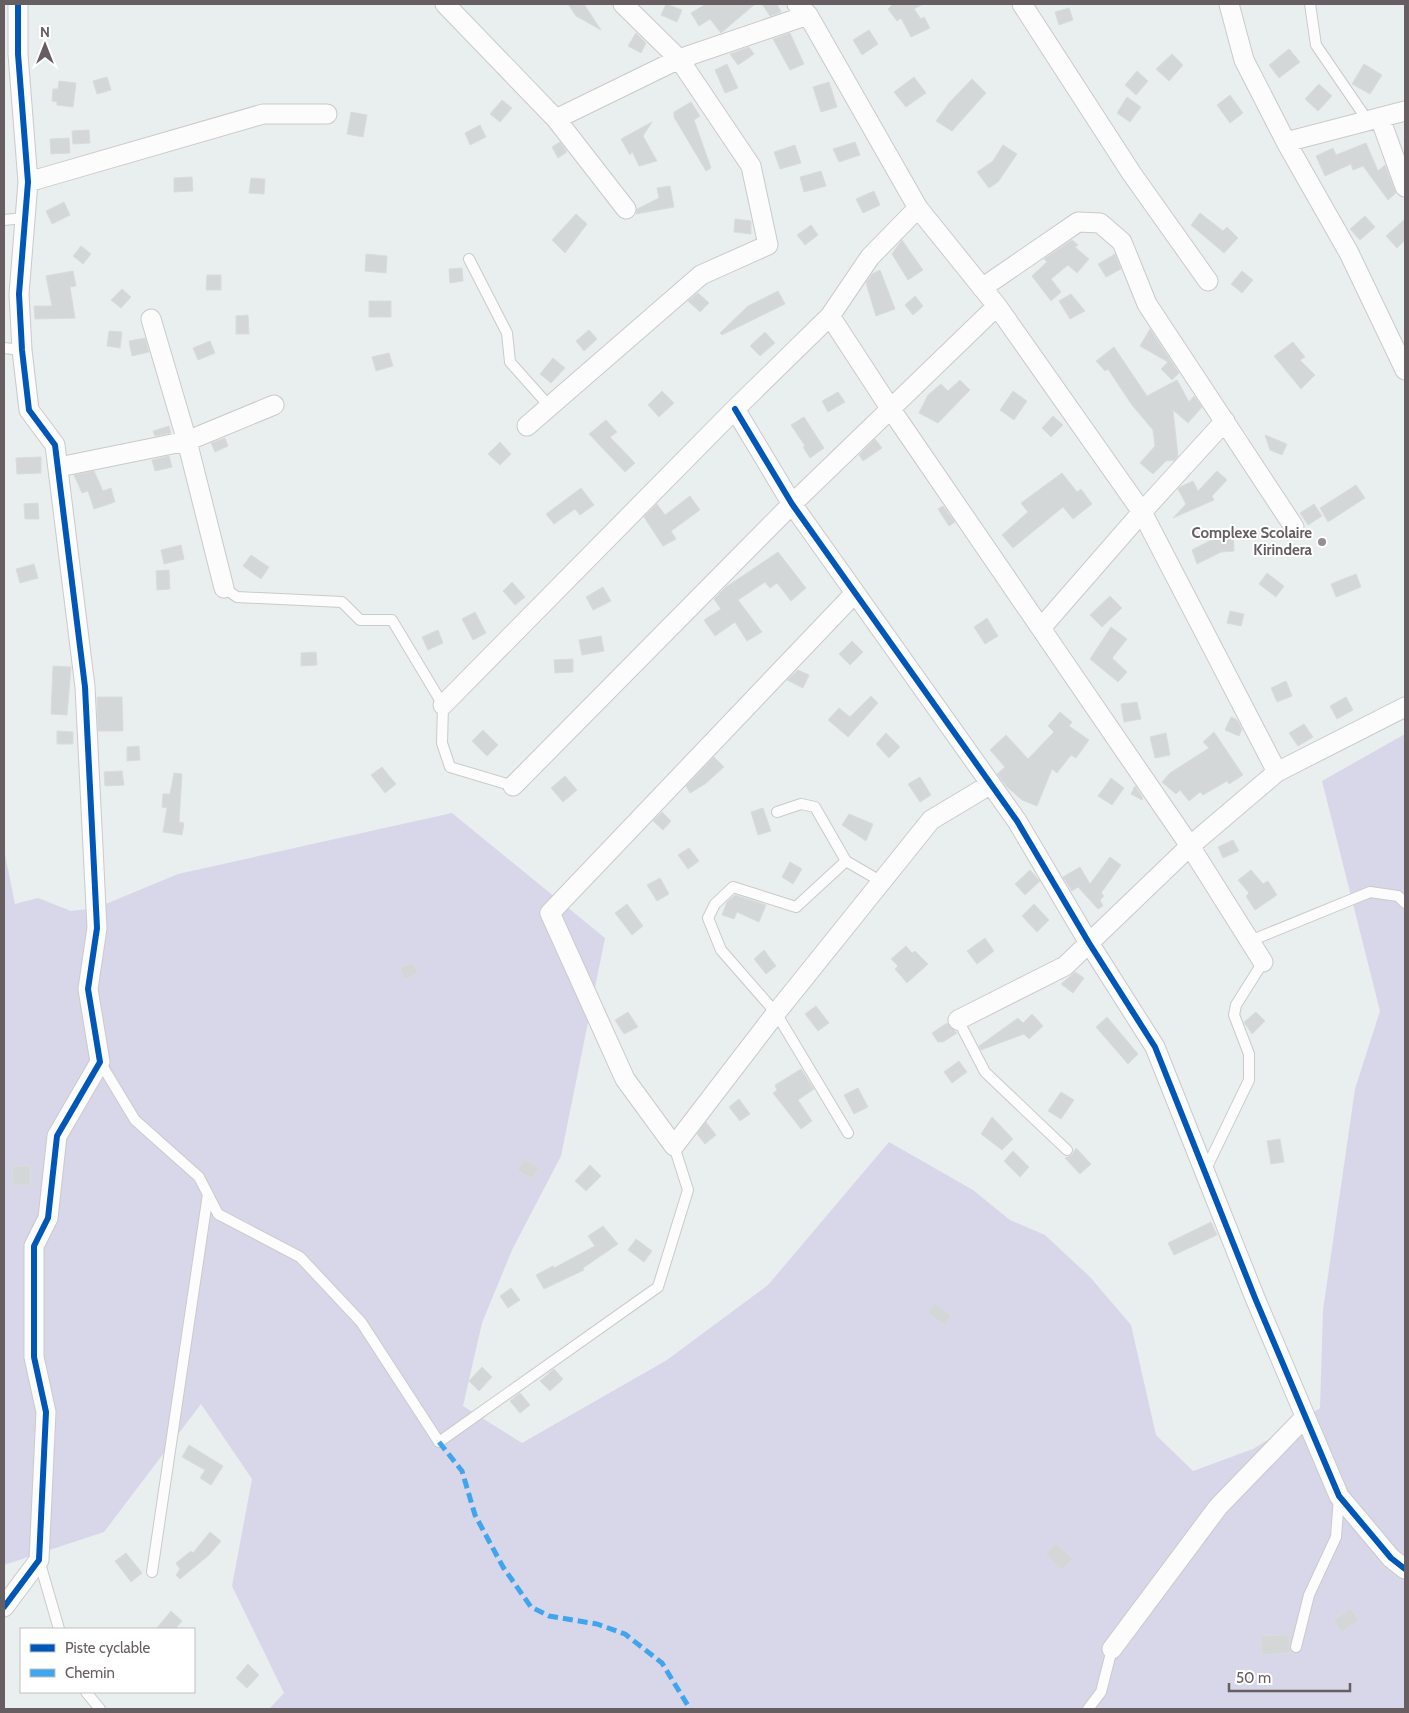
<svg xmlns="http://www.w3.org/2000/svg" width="1409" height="1713" viewBox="0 0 1409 1713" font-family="Cabin,sans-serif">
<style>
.green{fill:#d8d7ea}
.building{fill:#d4d7d7;stroke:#d8dddc}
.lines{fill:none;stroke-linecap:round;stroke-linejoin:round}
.lane-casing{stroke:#cacaca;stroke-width:12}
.street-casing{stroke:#cacaca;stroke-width:21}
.lane{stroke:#fcfcfc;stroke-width:10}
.street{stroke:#fcfcfc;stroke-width:19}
.quiet{stroke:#41a5ee;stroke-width:5;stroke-dasharray:10 5;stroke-linecap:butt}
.cycleway-casing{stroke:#fff;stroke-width:9}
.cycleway{stroke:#0057b8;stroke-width:6}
.poi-dot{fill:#949092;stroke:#fff;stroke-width:2}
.labels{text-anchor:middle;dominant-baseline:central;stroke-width:4;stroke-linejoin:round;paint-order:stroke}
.poi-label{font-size:15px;font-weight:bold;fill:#665e60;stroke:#fff;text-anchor:end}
</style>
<rect width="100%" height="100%" fill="#e9eeee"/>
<path class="green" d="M1405 734V1709H269L284 1693 232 1586 252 1479 201 1404 104 1532 4 1565V849L15 904 38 898 71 911 96 908 178 874 452 813 605 938 561 1156 512 1250 482 1323 463 1406 522 1443 667 1360 768 1285 889 1142 973 1190 1010 1220 1045 1235 1090 1277 1131 1325 1156 1435 1193 1471 1253 1449 1320 1408 1323 1310 1355 1089 1380 1011 1322 781Z"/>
<path class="building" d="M568 4H584L601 30 576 16Z
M666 4 682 10 677 22 661 15Z
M706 4H755L721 33 710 19 699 26 691 13Z
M762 4H777L781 12 770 16Z
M893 4H923L914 9 921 19 924 17 930 28 911 37 901 18 897 21 888 9Z
M1069 8 1073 20 1059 25 1055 12Z
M869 30 878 44 862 55 853 40Z
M636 33 646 43 641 53 628 46Z
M790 33 804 64 790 70 773 39Z
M749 47 754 54 738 65 730 54Z
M1289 49 1300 62 1279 78 1269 65Z
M1172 54 1183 65 1169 81 1156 69Z
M727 64 738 88 725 93 715 70Z
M1364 64 1382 75 1370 94 1352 84Z
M1137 71 1148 81 1136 95 1125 85Z
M107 77 111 90 97 94 93 81Z
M914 77 926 93 906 107 894 92Z
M972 79 986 93 952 131 936 121 949 103Z
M59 81 76 83 73 107 57 105V102L52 101 53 89H58Z
M829 82 837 107 821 112 813 87Z
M1319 84 1332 96 1318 111 1305 99Z
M1230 95 1243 113 1230 123 1217 105Z
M1127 97 1141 107 1130 122 1117 113Z
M502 100 512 108 500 122 490 114Z
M691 102 700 116 694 120 711 168 706 171 674 117V112Z
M351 112 367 115 363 137 347 134Z
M652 122 643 136 657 161 639 166 632 151 630 155 621 139Z
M480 125 486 137 470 145 465 133Z
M89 130 90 143 73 144 72 131Z
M69 138 70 153 51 154 50 139Z
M560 142 567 152 558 158 552 147Z
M855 142 860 155 839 162 833 149Z
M1366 143 1378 171 1385 165 1396 193 1388 200 1363 166 1353 170 1351 164 1325 176 1316 156 1333 148 1336 155Z
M795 145 801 163 780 169 774 152Z
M1003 145 1017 154 998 182 989 188 977 172 993 161Z
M821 171 826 186 804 192 800 177Z
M192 177 193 191 174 192V178Z
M251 178 265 179 264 194 249 193Z
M670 186 674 207 636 214 637 209 659 198 657 188Z
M874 191 880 205 863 213 856 199Z
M64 202 70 215 52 224 46 211Z
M1200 213 1223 231 1227 227 1238 238 1224 253 1191 225Z
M576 214 587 224 565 253 552 240Z
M1365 216 1375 227 1360 240 1350 229Z
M735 219 751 221V234L734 232Z
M1405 219V240L1397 248 1386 236Z
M811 225 818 235 805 245 797 235Z
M902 240 923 270 908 280 892 254Z
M1072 240 1078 245 1075 247 1089 259 1077 273 1068 265 1051 279 1061 292 1051 301 1032 276 1047 262 1044 259Z
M81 246 91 254 83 264 73 256Z
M366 254 387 256 386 273 365 271Z
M1115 254 1121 269 1106 277 1098 264Z
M462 268 463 281 450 283 449 269Z
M880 270 895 309 876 316 866 283 872 274Z
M73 271 76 286 70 287 75 318 35 319 34 306H52L46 276Z
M1242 271 1253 280 1242 293 1231 284Z
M207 275H221V290H206Z
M122 289 131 297 121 308 111 300Z
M778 291 785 304 722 335 720 333 748 306Z
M698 293 709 303 700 312 688 301Z
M1071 294 1085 311 1070 319 1059 301Z
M915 296 923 306 913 315 905 305Z
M369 301H391V317H369Z
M248 315 249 334H236V316Z
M1150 329 1179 373 1172 380 1161 369 1168 362 1140 346Z
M589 330 597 339 584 351 576 341Z
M109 331 122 332 120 348 107 346Z
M765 332 775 343 760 356 750 346Z
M145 338 149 352 132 356 129 341Z
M210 341 215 353 198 360 193 348Z
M1293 342 1305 357 1300 360 1315 375 1301 389 1274 356Z
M1114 347 1147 396 1177 380 1189 402 1194 396 1202 407 1188 423 1173 410 1178 456 1175 460 1166 461 1153 474 1140 463 1155 446 1153 430 1132 405 1108 369 1105 371 1096 361Z
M389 353 393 366 376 371 372 357Z
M553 358 565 368 551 383 540 374Z
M960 380 970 390 938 423 919 413 928 395 941 384 948 391Z
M662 391 674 403 659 417 648 405Z
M1013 391 1027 401 1014 420 1000 410Z
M838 392 845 402 828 412 822 401Z
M1053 416 1063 425 1051 437 1042 428Z
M804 417 824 448 810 458 803 447 805 446 791 425Z
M606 420 617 432 610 437 635 463 625 472 589 434Z
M169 426 171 433 155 436 153 431Z
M1265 435 1287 444 1282 455 1270 450Z
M225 438 228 446 215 452 211 443Z
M875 439 882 448 863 461 859 455Z
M500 442 511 454 500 465 488 454Z
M169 456 172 467 155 471 152 460Z
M41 457V473L17 474 16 458Z
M94 471 103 491 111 488 115 502 94 509 88 491 82 493 74 475Z
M1217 471 1227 480 1212 496 1214 500 1173 518 1186 504 1178 489 1180 487 1193 481 1198 491Z
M1062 473 1077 492 1081 489 1092 504 1073 519 1063 507 1013 548 1002 535 1028 512 1021 503Z
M1356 485 1365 498 1328 522 1320 508Z
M581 488 594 505 580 515 575 509 554 524 546 514Z
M690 496 700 510 671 531 676 539 663 546 644 517 657 504 665 515Z
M38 503 39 519H25L24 504Z
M1314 504 1322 516 1308 525 1300 513Z
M943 506 955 522 949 526 938 509Z
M1233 530 1234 551 1221 552 1197 564 1192 550 1217 537 1216 531Z
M181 545 184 559 164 564 161 550Z
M778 552 806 588 791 601 777 583 770 588 765 582 738 600 762 632 747 641 735 622 715 636 704 620 721 609 714 599 726 587Z
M251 555 269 567 261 579 243 566Z
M34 564 38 578 20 583 16 569Z
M169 570 170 589 157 590 156 571Z
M1267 573 1284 586 1276 597 1259 584Z
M1356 574 1361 587 1336 597 1331 584Z
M512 582 525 597 515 605 503 591Z
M603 587 611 601 593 610 586 597Z
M1110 596 1122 608 1102 627 1090 615Z
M1230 611 1244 614 1241 626 1227 623Z
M475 612 486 633 473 640 462 619Z
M987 618 998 636 985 644 974 627Z
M1111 627 1127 639 1112 658 1127 672 1118 682 1090 659Z
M438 630 443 643 428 650 422 637Z
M601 636 604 651 582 655 579 640Z
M852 641 863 652 850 665 839 654Z
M316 652 317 665 301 666V653Z
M573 659V672L555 673 554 660Z
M53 666 71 667 67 715 51 714Z
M798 670 809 675 803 688 787 680Z
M1286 681 1292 696 1277 702 1271 688Z
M871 696 878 703 848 737 828 720 839 708 850 717Z
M97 697H122L123 731H98Z
M1346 697 1353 710 1337 719 1330 706Z
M1137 702 1141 719 1124 722 1121 704Z
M1060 712 1072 722 1069 726 1089 740 1076 758 1071 755 1057 773 1052 769 1037 806 1022 800 1007 787 997 774 1005 767 990 750 1006 735 1028 759 1054 732 1048 726Z
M1231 717 1237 720 1242 729 1239 736 1225 730Z
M1304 724 1313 737 1298 746 1289 733Z
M483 730 498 745 487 756 472 741Z
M57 731 73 732V744H57Z
M1214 732 1243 775 1229 784 1227 781 1203 795 1200 792 1189 801 1180 790 1176 794 1162 782 1170 773 1209 748 1203 742Z
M886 733 900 747 889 758 876 744Z
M1166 733 1170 755 1155 758 1150 737Z
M139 746 140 760 127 761V747Z
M714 757 724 767 705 784 690 793 686 786Z
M382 767 396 784 385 793 371 775Z
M122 771 124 785 105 786 104 772Z
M174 773 182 774 179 822 184 823 182 835 163 832 167 808 162 807 163 794H170Z
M565 776 577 790 563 802 551 788Z
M920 777 931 795 920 802 908 784Z
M1111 778 1124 788 1112 805 1098 796Z
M1135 786 1143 798 1142 800 1131 794Z
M763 808 771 831 758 835 751 812Z
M662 812 671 821 663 830 653 821Z
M849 814 873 824 866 841 842 825Z
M1233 840 1239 851 1223 858 1218 847Z
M689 848 699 861 688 869 678 855Z
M1110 857 1121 865 1101 893 1104 896 1100 900 1103 906 1098 909 1078 887 1072 891 1063 877 1080 867 1090 884Z
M790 862 802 869 793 884 782 877Z
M1030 870 1040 881 1025 895 1015 884Z
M1251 870 1263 884 1268 881 1277 895 1255 910 1246 896 1249 893 1238 880Z
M660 878 669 894 657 901 647 885Z
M735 895 766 905 759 922 737 912 734 919 722 915 727 902Z
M627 904 643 926 632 935 615 913Z
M1034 904 1049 920 1037 932 1022 916Z
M985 938 994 951 977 964 967 951Z
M906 946 912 953 915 951 928 964 907 983 895 969 898 966 891 959Z
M764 950 776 966 766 974 754 959Z
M414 963 418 974 404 979 400 967Z
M1075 972 1084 978 1073 993 1061 984Z
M816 1006 829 1023 818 1031 805 1014Z
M628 1012 638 1027 624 1034 615 1020Z
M1256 1012 1265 1021 1252 1034 1244 1022Z
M1032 1014 1043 1026 1029 1039 1024 1034 981 1050 979 1046 1018 1018 1023 1023Z
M1107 1017 1138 1054 1128 1064 1096 1027Z
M947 1023 957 1033 943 1042H938L932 1033Z
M959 1061 967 1072 952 1083 944 1072Z
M801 1069 814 1089 798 1100 812 1121 801 1129 773 1093 777 1090 775 1085Z
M858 1088 868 1107 854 1114 844 1095Z
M1061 1092 1074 1100 1061 1119 1048 1111Z
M739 1099 750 1114 740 1121 729 1107Z
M992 1117 1013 1139 1002 1150 981 1134Z
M706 1122 716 1135 705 1144 697 1134Z
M1280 1139 1284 1162 1271 1164 1267 1141Z
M1076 1148 1091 1164 1080 1174 1065 1158 1072 1155Z
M1013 1151 1029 1167 1020 1177 1004 1161Z
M524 1159 539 1168 532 1179 517 1170Z
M590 1165 601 1176 586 1191 575 1181Z
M12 1166H30V1185H13Z
M1211 1222 1217 1235 1174 1255 1168 1243Z
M603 1226 618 1244 583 1268 584 1270 544 1289 536 1275 553 1266 554 1268 595 1246 588 1236Z
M636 1239 652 1251 644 1262 628 1250Z
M511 1288 520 1300 508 1308 500 1296Z
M935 1303 952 1316 944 1325 928 1313Z
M482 1367 492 1377 479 1391 469 1381Z
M554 1369 563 1379 550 1391 540 1381Z
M520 1393 530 1405 520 1413 510 1401Z
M189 1445 223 1466 211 1485 200 1478 205 1470 182 1457Z
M210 1532 221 1541 209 1555 180 1579 176 1575 180 1569 176 1563 191 1551 193 1553Z
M1056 1543 1073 1559 1062 1570 1045 1554Z
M126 1553 142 1573 131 1582 115 1561Z
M1350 1608 1359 1620 1342 1632 1333 1621Z
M171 1611 182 1621 175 1629H156Z
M1289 1635 1290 1653 1262 1655 1261 1636Z
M248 1664 259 1675 247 1688 236 1678Z"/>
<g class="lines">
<g class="lane-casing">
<path id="lane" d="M1310 4 1316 45 1368 121
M4 220 24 218
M469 259 507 333 510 362 550 407
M4 348 22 350
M224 588 237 597 342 602 360 620H392L443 705 442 743 450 767 513 786
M777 812 801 804 815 807 846 861
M1250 941 1370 892 1398 896 1405 903
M958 1020 985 1072 1067 1150
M100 1062 135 1120 199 1177 218 1214 300 1257 361 1322 439 1442 658 1287 688 1190 674 1146
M848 1133 776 1013 721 950 708 918 715 904 733 887 796 907 846 861 882 882
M1205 1171 1249 1080V1054L1234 1015 1236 1005 1263 962
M39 1560 59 1629
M152 1572 208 1194
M1296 1647 1309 1595 1336 1537 1339 1497
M86 1692 100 1709
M1088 1709 1101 1692 1112 1649"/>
</g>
<g class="street-casing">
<path id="street" d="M445 4 556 119 626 209
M797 4 808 15 918 208 997 306 1142 512 1277 772
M1022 4 1132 174 1208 281
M1229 4 1244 60 1286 142 1349 253 1405 370
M1380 118 1405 187
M556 119 679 59 808 15
M1286 142 1405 111
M28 182 263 114H327
M982 288 1078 222 1100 223 1122 242 1147 304 1294 527
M830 316 890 408 1190 846 1263 962
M151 319 187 441 224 588
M735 409 792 504 1017 821 1089 943 1155 1047 1255 1298 1339 1496 1391 1558 1405 1569
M527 426 701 275 768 245 751 166 679 59 623 4
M59 467 187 441 274 405
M855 593 550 913 625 1079 674 1146 776 1013 931 820 991 784
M1041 628 1142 512 1225 421
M443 705 735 409 830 316 870 257 918 208
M513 786 792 504 997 306
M958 1020 1065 966 1190 846 1277 772 1405 707
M4 1607 39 1560 46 1412 34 1357V1246L48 1218 57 1136 100 1062 88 989 97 928 85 687 55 445 29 410 22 350 19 294 28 182 18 54V4
M1112 1649 1218 1507 1305 1417"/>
</g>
<use href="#lane" class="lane"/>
<use href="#street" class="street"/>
<path class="quiet" d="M439 1442 462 1471 475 1515 503 1567 531 1607 549 1616 597 1624 625 1634 662 1663 690 1709"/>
<g class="cycleway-casing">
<path id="cycleway" d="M735 409 792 504 1017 821 1089 943 1155 1047 1255 1298 1339 1496 1391 1558 1405 1569
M4 1607 39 1560 46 1412 34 1357V1246L48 1218 57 1136 100 1062 88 989 97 928 85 687 55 445 29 410 22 350 19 294 28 182 18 54V4"/>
</g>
<use href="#cycleway" class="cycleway"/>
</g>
<circle class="poi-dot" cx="1322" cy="542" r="5"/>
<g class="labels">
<g class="poi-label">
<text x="1312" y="533">Complexe Scolaire<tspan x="1312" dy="17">Kirindera</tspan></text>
</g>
</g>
<rect width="1409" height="1713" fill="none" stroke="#665e60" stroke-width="10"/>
<rect x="20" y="1628" width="175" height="65" fill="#ffffff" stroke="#c2bfbf"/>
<rect x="30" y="1644" width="25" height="8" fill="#0057b8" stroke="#c2bfbf"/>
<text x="65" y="1653" font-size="15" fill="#665e60">Piste cyclable</text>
<rect x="30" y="1669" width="25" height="8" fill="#41a5ee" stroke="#c2bfbf"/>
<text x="65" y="1678" font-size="15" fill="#665e60">Chemin</text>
<g transform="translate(45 45)" stroke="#ffffff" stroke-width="4" paint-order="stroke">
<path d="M0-4L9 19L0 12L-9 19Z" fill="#665e60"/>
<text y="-8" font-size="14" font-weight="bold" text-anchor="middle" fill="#665e60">N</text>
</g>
<path d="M1229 1683v8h121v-8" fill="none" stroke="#665e60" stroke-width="2.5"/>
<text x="1236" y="1683" font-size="15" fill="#665e60" stroke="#ffffff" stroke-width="4" paint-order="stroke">50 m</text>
</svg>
